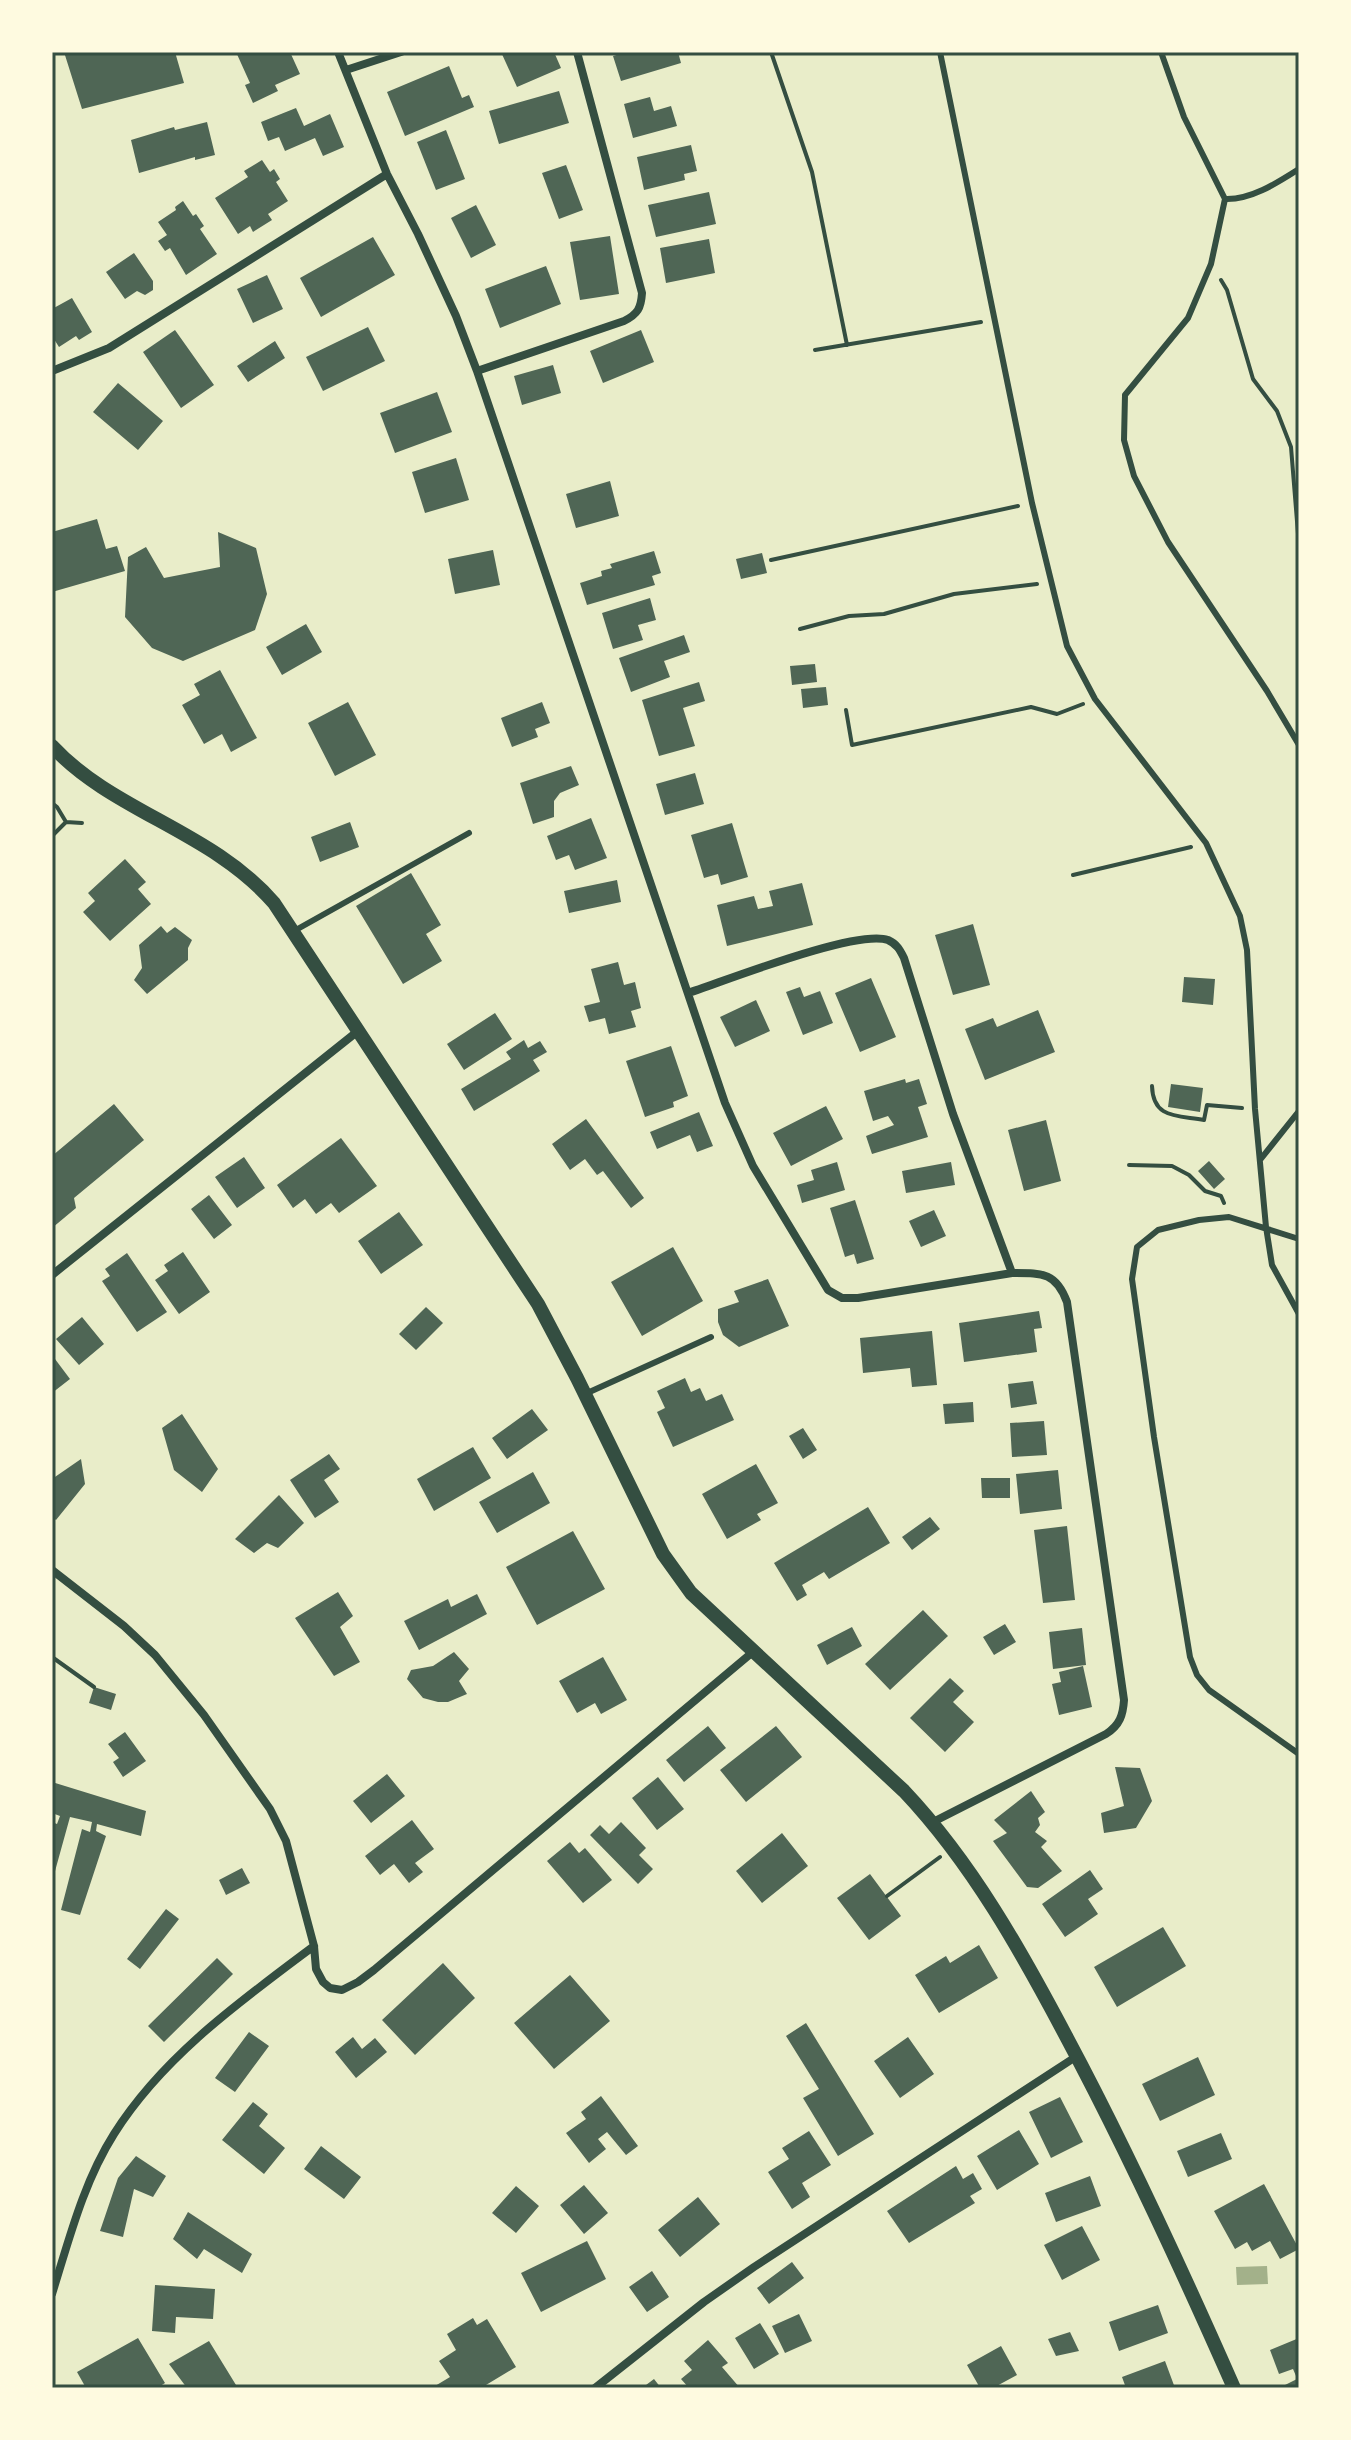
<svg xmlns="http://www.w3.org/2000/svg" width="1351" height="2440" viewBox="0 0 1351 2440" font-family="'Exo 2',sans-serif">
<style>
.water{fill:#a3b18a}
.building{fill:#4f6655}
.lines{fill:none;stroke-linecap:round;stroke-linejoin:round}
.path{stroke:#344e41;stroke-width:4}
.service{stroke:#344e41;stroke-width:6}
.minor{stroke:#344e41;stroke-width:8}
.tertiary{stroke:#344e41;stroke-width:14}
.neatline{fill:none;stroke:#344e41;stroke-width:3}
</style>
<rect width="100%" height="100%" fill="#e9edc9"/>
<path class="water" d="M1267 2266 1268 2284 1237 2285 1236 2267Z"/>
<path class="building" d="M64 52H175L184 83 82 109Z
M236 52H290L300 74 275 85 278 91 253 103 245 85 250 83Z
M501 52H554L561 68 517 87Z
M627 52H678L681 63 621 81 613 56Z
M449 66 462 98 469 95 474 107 405 136 387 92Z
M559 91 569 123 499 144 489 111Z
M650 97 654 111 671 106 677 126 633 138 624 104Z
M296 108 304 126 330 114 344 147 323 156 315 138 285 151 279 137 268 141 261 122Z
M207 122 215 155 195 160V157L139 173 131 140 174 127 175 130Z
M446 130 465 179 436 190 417 142Z
M691 145 697 171 684 174 685 180 644 190 637 157Z
M262 160 270 172 274 169 280 179 276 182 288 201 268 214 272 220 253 232 250 226 238 234 215 198 248 177 244 171Z
M566 165 583 210 559 219 542 173Z
M709 192 716 224 656 237 648 205Z
M183 201 193 216 196 214 204 226 200 229 217 254 186 275 170 248 165 251 158 241 167 235 158 222 176 210 175 207Z
M476 205 496 245 471 258 451 218Z
M610 236 619 294 580 300 570 242Z
M373 237 395 275 321 317 300 278Z
M709 239 715 273 666 283 660 248Z
M134 253 153 281V290L145 295 137 291 125 299 106 272Z
M546 266 561 304 500 328 485 289Z
M267 275 283 309 253 323 237 289Z
M72 298 92 332 79 340 76 336 59 347 52 336V309Z
M368 327 385 361 323 391 306 357Z
M175 330 214 385 181 408 143 352Z
M641 330 654 362 603 383 590 351Z
M275 341 285 358 248 382 237 366Z
M553 365 561 393 522 405 514 376Z
M118 383 163 421 138 450 93 412Z
M437 392 452 432 395 453 380 413Z
M456 458 469 500 425 513 412 472Z
M610 481 619 516 576 528 566 494Z
M97 519 106 549 117 546 125 571 52 592V532Z
M218 532 256 548 267 594 255 630 183 661 152 648 125 617 128 557 146 547 164 578 220 567Z
M493 550 500 585 455 594 448 559Z
M654 551 661 573 652 576 655 585 587 605 580 583 602 576 601 571 612 568 610 564Z
M762 553 767 573 741 579 736 559Z
M650 598 656 620 638 625 643 640 613 649 602 613Z
M306 624 322 652 282 675 266 647Z
M684 635 690 652 664 661 670 677 631 692 619 658Z
M815 664 817 682 792 685 790 666Z
M220 670 257 738 231 752 222 734 204 744 182 705 200 695 194 684Z
M699 682 705 701 683 708 695 746 659 756 642 700Z
M826 687 828 705 803 708 801 689Z
M348 702 376 755 335 776 308 723Z
M542 702 550 723 535 729 538 737 512 747 501 718Z
M571 766 579 785 560 793 554 801V817L533 824 520 783Z
M695 773 704 804 665 815 656 784Z
M591 818 607 858 575 870 569 855 556 860 547 836Z
M350 822 359 847 320 862 311 837Z
M732 823 748 877 721 885 718 874 704 878 691 835Z
M125 859 146 882 138 889 151 904 110 941 83 912 95 901 88 893Z
M411 873 441 925 426 934 442 961 403 984 356 906Z
M617 880 621 902 569 913 564 891Z
M802 883 813 925 727 946 717 905 754 896 758 909 773 906 769 891Z
M973 924 990 985 953 995 935 935Z
M161 926 167 933 175 927 192 940 188 948V960L147 994 134 980 142 968 139 945Z
M618 962 624 985 635 982 641 1008 631 1011 636 1027 609 1034 605 1018 589 1022 584 1006 600 1002 591 969Z
M1184 977 1215 979 1213 1005 1182 1002Z
M871 978 896 1037 860 1052 835 993Z
M800 987 804 997 820 991 833 1023 803 1035 786 992Z
M756 1000 770 1031 735 1047 720 1017Z
M1038 1010 1055 1052 985 1080 965 1029 993 1018 997 1027Z
M495 1013 512 1039 464 1070 447 1044Z
M524 1040 528 1048 540 1041 547 1052 533 1060 540 1071 474 1111 461 1089 511 1059 506 1052Z
M671 1046 688 1096 673 1102 674 1107 645 1117 626 1061Z
M905 1079 906 1083 919 1079 927 1104 918 1107 928 1137 872 1154 866 1136 894 1125 888 1116 873 1121 864 1091Z
M1171 1084 1203 1088 1200 1112 1168 1107Z
M114 1104 144 1140 74 1198 76 1208 52 1228V1156Z
M826 1106 843 1139 791 1166 773 1133Z
M699 1112 713 1146 697 1152 690 1135 657 1149 650 1132Z
M586 1119 644 1198 631 1208 603 1171 597 1175 585 1159 570 1170 552 1144Z
M1046 1120 1061 1181 1024 1191 1008 1130Z
M341 1138 377 1186 339 1213 331 1203 316 1214 305 1199 293 1208 277 1185Z
M244 1157 265 1188 237 1208 215 1177Z
M1209 1161 1225 1179 1214 1189 1198 1171Z
M837 1162 845 1190 802 1203 797 1185 814 1180 811 1170Z
M951 1162 955 1185 906 1193 902 1171Z
M209 1195 232 1225 214 1239 191 1209Z
M855 1200 874 1259 857 1264 854 1254 845 1257 830 1208Z
M934 1210 946 1236 921 1247 909 1221Z
M399 1212 423 1245 381 1274 358 1241Z
M673 1247 703 1301 642 1336 611 1282Z
M183 1252 210 1292 179 1314 155 1280 168 1271 164 1265Z
M127 1253 167 1312 137 1332 102 1281 110 1276 105 1269Z
M768 1279 789 1326 739 1347 723 1335 718 1322V1309L739 1302 734 1291Z
M426 1307 443 1323 416 1350 399 1334Z
M1039 1311 1042 1328 1034 1329 1037 1352 964 1362 959 1323Z
M82 1317 104 1344 79 1365 56 1339Z
M932 1331 937 1385 912 1387 910 1368 863 1373 860 1338Z
M52 1355 70 1379 52 1393Z
M685 1378 691 1392 700 1388 706 1401 722 1394 734 1420 673 1447 657 1412 665 1408 657 1391Z
M1033 1381 1037 1404 1011 1408 1008 1384Z
M973 1402 974 1422 945 1424 943 1404Z
M532 1409 548 1430 507 1459 492 1438Z
M182 1414 218 1469 202 1492 174 1470 162 1428Z
M1044 1421 1047 1455 1012 1457 1010 1423Z
M803 1428 817 1450 803 1459 789 1436Z
M473 1447 491 1478 434 1511 417 1479Z
M329 1454 340 1469 324 1480 339 1502 315 1518 290 1480Z
M81 1459 85 1484 56 1520 52 1517V1479Z
M756 1464 778 1503 757 1514 761 1520 727 1539 702 1494Z
M1058 1470 1062 1509 1020 1514 1016 1474Z
M533 1472 550 1503 497 1533 479 1502Z
M981 1478H1010V1498H982Z
M279 1495 304 1523 278 1548 267 1543 254 1553 235 1539Z
M868 1507 890 1543 829 1579 824 1572 802 1585 807 1595 797 1601 774 1563Z
M930 1517 940 1529 912 1550 902 1537Z
M1067 1526 1075 1600 1043 1603 1034 1530Z
M573 1531 605 1589 537 1625 506 1567Z
M338 1592 353 1616 340 1627 360 1662 334 1676 295 1618Z
M477 1594 487 1614 419 1650 404 1621 448 1599 451 1607Z
M923 1610 948 1636 890 1690 865 1664Z
M1005 1624 1016 1642 994 1655 983 1637Z
M852 1627 862 1646 827 1665 817 1645Z
M1082 1628 1086 1665 1053 1669 1049 1632Z
M454 1652 469 1669 459 1681 467 1694 448 1702H438L423 1698 407 1679 411 1670 433 1666Z
M603 1657 627 1700 601 1714 595 1703 577 1713 559 1681Z
M1083 1666 1092 1707 1059 1715 1052 1684 1061 1682 1059 1672Z
M950 1678 964 1691 953 1702 974 1722 945 1752 910 1718Z
M94 1687 116 1694 111 1710 89 1703Z
M708 1726 726 1748 684 1782 666 1760Z
M776 1726 802 1757 746 1802 720 1770Z
M125 1732 146 1761 123 1777 113 1762 119 1758 108 1744Z
M1115 1767 1140 1768 1152 1801 1136 1828 1104 1833 1101 1813 1124 1806Z
M387 1774 405 1796 371 1823 353 1801Z
M658 1777 684 1809 657 1830 632 1798Z
M52 1782 146 1811 141 1836 97 1824 96 1831 106 1836 80 1915 61 1910 82 1829 90 1832 92 1822 70 1817 52 1882V1822L57 1824 60 1816 52 1813Z
M1031 1791 1045 1812 1038 1818 1040 1825 1035 1832 1047 1841 1041 1847 1062 1871 1038 1888 1027 1887 993 1841 1007 1833 994 1820Z
M412 1820 434 1849 415 1863 423 1872 409 1883 394 1864 380 1875 365 1856Z
M621 1822 646 1848 639 1855 653 1869 638 1884 590 1835 600 1825 609 1834Z
M782 1833 808 1866 762 1903 736 1871Z
M570 1842 579 1853 585 1848 612 1880 583 1903 547 1861Z
M242 1868 250 1883 226 1895 219 1880Z
M1090 1870 1103 1889 1088 1899 1098 1914 1065 1937 1042 1904Z
M870 1874 901 1916 869 1940 837 1898Z
M166 1909 179 1919 140 1969 127 1959Z
M1163 1927 1186 1966 1117 2007 1094 1967Z
M979 1945 998 1978 939 2013 915 1975 946 1956 950 1963Z
M217 1958 233 1974 164 2042 148 2026Z
M443 1963 475 1998 415 2055 382 2020Z
M570 1975 610 2021 554 2069 514 2023Z
M806 2023 874 2134 838 2156 803 2098 819 2089 786 2036Z
M249 2032 269 2046 235 2092 215 2078Z
M353 2037 362 2049 375 2038 387 2052 356 2078 335 2052Z
M908 2037 934 2074 900 2098 874 2061Z
M1198 2057 1215 2095 1160 2121 1142 2084Z
M601 2096 638 2146 626 2155 607 2132 598 2139 606 2149 589 2163 566 2133 586 2119 581 2112Z
M1060 2097 1083 2142 1051 2158 1029 2112Z
M253 2102 268 2114 259 2126 285 2148 264 2174 222 2140Z
M1019 2130 1039 2164 997 2190 977 2156Z
M809 2131 831 2165 802 2183 810 2197 792 2209 768 2172 789 2159 782 2148Z
M1221 2133 1232 2159 1188 2177 1177 2151Z
M321 2146 361 2177 344 2199 304 2169Z
M136 2156 166 2176 153 2197 134 2189 123 2237 100 2231 118 2178Z
M956 2166 963 2179 973 2173 982 2189 970 2196 975 2203 909 2243 887 2211Z
M1090 2176 1101 2206 1056 2222 1045 2193Z
M1264 2184 1299 2249 1280 2259 1270 2241 1252 2251 1247 2242 1235 2249 1214 2211Z
M584 2185 608 2213 584 2234 560 2205Z
M516 2186 539 2206 516 2233 492 2213Z
M698 2197 720 2224 680 2257 658 2230Z
M188 2212 252 2254 242 2273 204 2249 197 2259 173 2239Z
M1082 2226 1100 2260 1062 2280 1044 2245Z
M587 2241 606 2279 541 2312 521 2273Z
M792 2262 804 2278 769 2304 757 2288Z
M652 2271 669 2297 647 2312 629 2287Z
M155 2285 215 2289 213 2319 176 2317 175 2333 152 2331Z
M1158 2305 1168 2333 1119 2351 1109 2322Z
M799 2314 812 2341 785 2353 772 2326Z
M473 2318 477 2325 487 2319 516 2367 481 2388H436L435 2386 450 2377 439 2361 456 2350 447 2334Z
M760 2323 779 2354 754 2369 735 2338Z
M1070 2332 1079 2351 1056 2356 1048 2339Z
M138 2338 165 2383 157 2388H86L77 2372Z
M1299 2338V2375L1296 2376 1293 2369 1279 2374 1270 2350Z
M708 2340 728 2363 722 2367 740 2388H689L681 2379 692 2370 684 2361Z
M209 2341 236 2385 230 2388H187L169 2364Z
M1001 2346 1017 2375 993 2388H980L967 2365Z
M1165 2361 1175 2388H1126L1122 2377Z
M1299 2378V2388H1279Z
M654 2379 661 2388H642Z"/>
<g class="lines">
<path class="path" d="M771 52 812 172 847 345
M1221 280 1227 290 1253 379 1277 411 1291 447 1299 546
M815 350 981 322
M771 560 1018 506
M800 629 849 616 884 614 954 594 1037 584
M846 710 852 745 1031 707 1057 714 1083 704
M52 803 57 807 66 822 52 836
M66 822 82 823
M1073 875 1191 847
M1152 1086C1153 1119 1177 1115 1204 1120L1207 1105 1242 1108
M1129 1165 1172 1166 1189 1175 1205 1191 1221 1196 1224 1203
M52 1657 94 1687
M887 1896 940 1857"/>
<path class="service" d="M940 52 1032 503 1067 646 1095 699 1206 843 1240 916 1247 950 1255 1109 1266 1227 1272 1265 1299 1314
M1161 52 1184 117 1225 199 1211 264 1188 318 1125 395 1124 440 1134 476 1168 542 1267 691 1299 745
M1225 199C1251 200 1277 183 1299 169
M294 931 469 833
M1260 1160 1299 1111
M1299 1239 1229 1217 1199 1220 1158 1230 1137 1247 1132 1279 1154 1437 1190 1657 1197 1675 1209 1690 1299 1754
M585 1394 711 1337"/>
<path class="minor" d="M338 52 387 174 418 234 456 316 477 371 725 1103 753 1166 828 1290 842 1298H858L1012 1273C1042 1273 1056 1272 1067 1302L1124 1700C1123 1715 1120 1725 1106 1734L933 1822
M346 70 401 52
M52 371 109 348 387 174
M477 371 624 321C638 314 641 308 642 293L577 52
M688 993C725 981 856 929 888 940 897 944 900 950 904 958L953 1114 1012 1273
M52 1275 358 1031
M52 1570 124 1626 155 1655 204 1715 270 1809 286 1841 314 1946 316 1969 323 1982 330 1988 342 1990 358 1982 374 1970 754 1651
M52 2294C69 2240 83 2183 114 2134 163 2056 242 2000 314 1946
M595 2388 704 2302 754 2267 1077 2056"/>
<path class="tertiary" d="M52 746C113 812 212 831 274 903L538 1304 577 1378 663 1554 691 1593 904 1791C972 1863 1021 1951 1067 2038 1128 2152 1182 2270 1234 2388"/>
</g>
<rect width="1351" height="2440" fill="none" stroke="#fefae0" stroke-width="108"/>
<rect x="54" y="54" width="1243" height="2332" class="neatline"/>
</svg>
